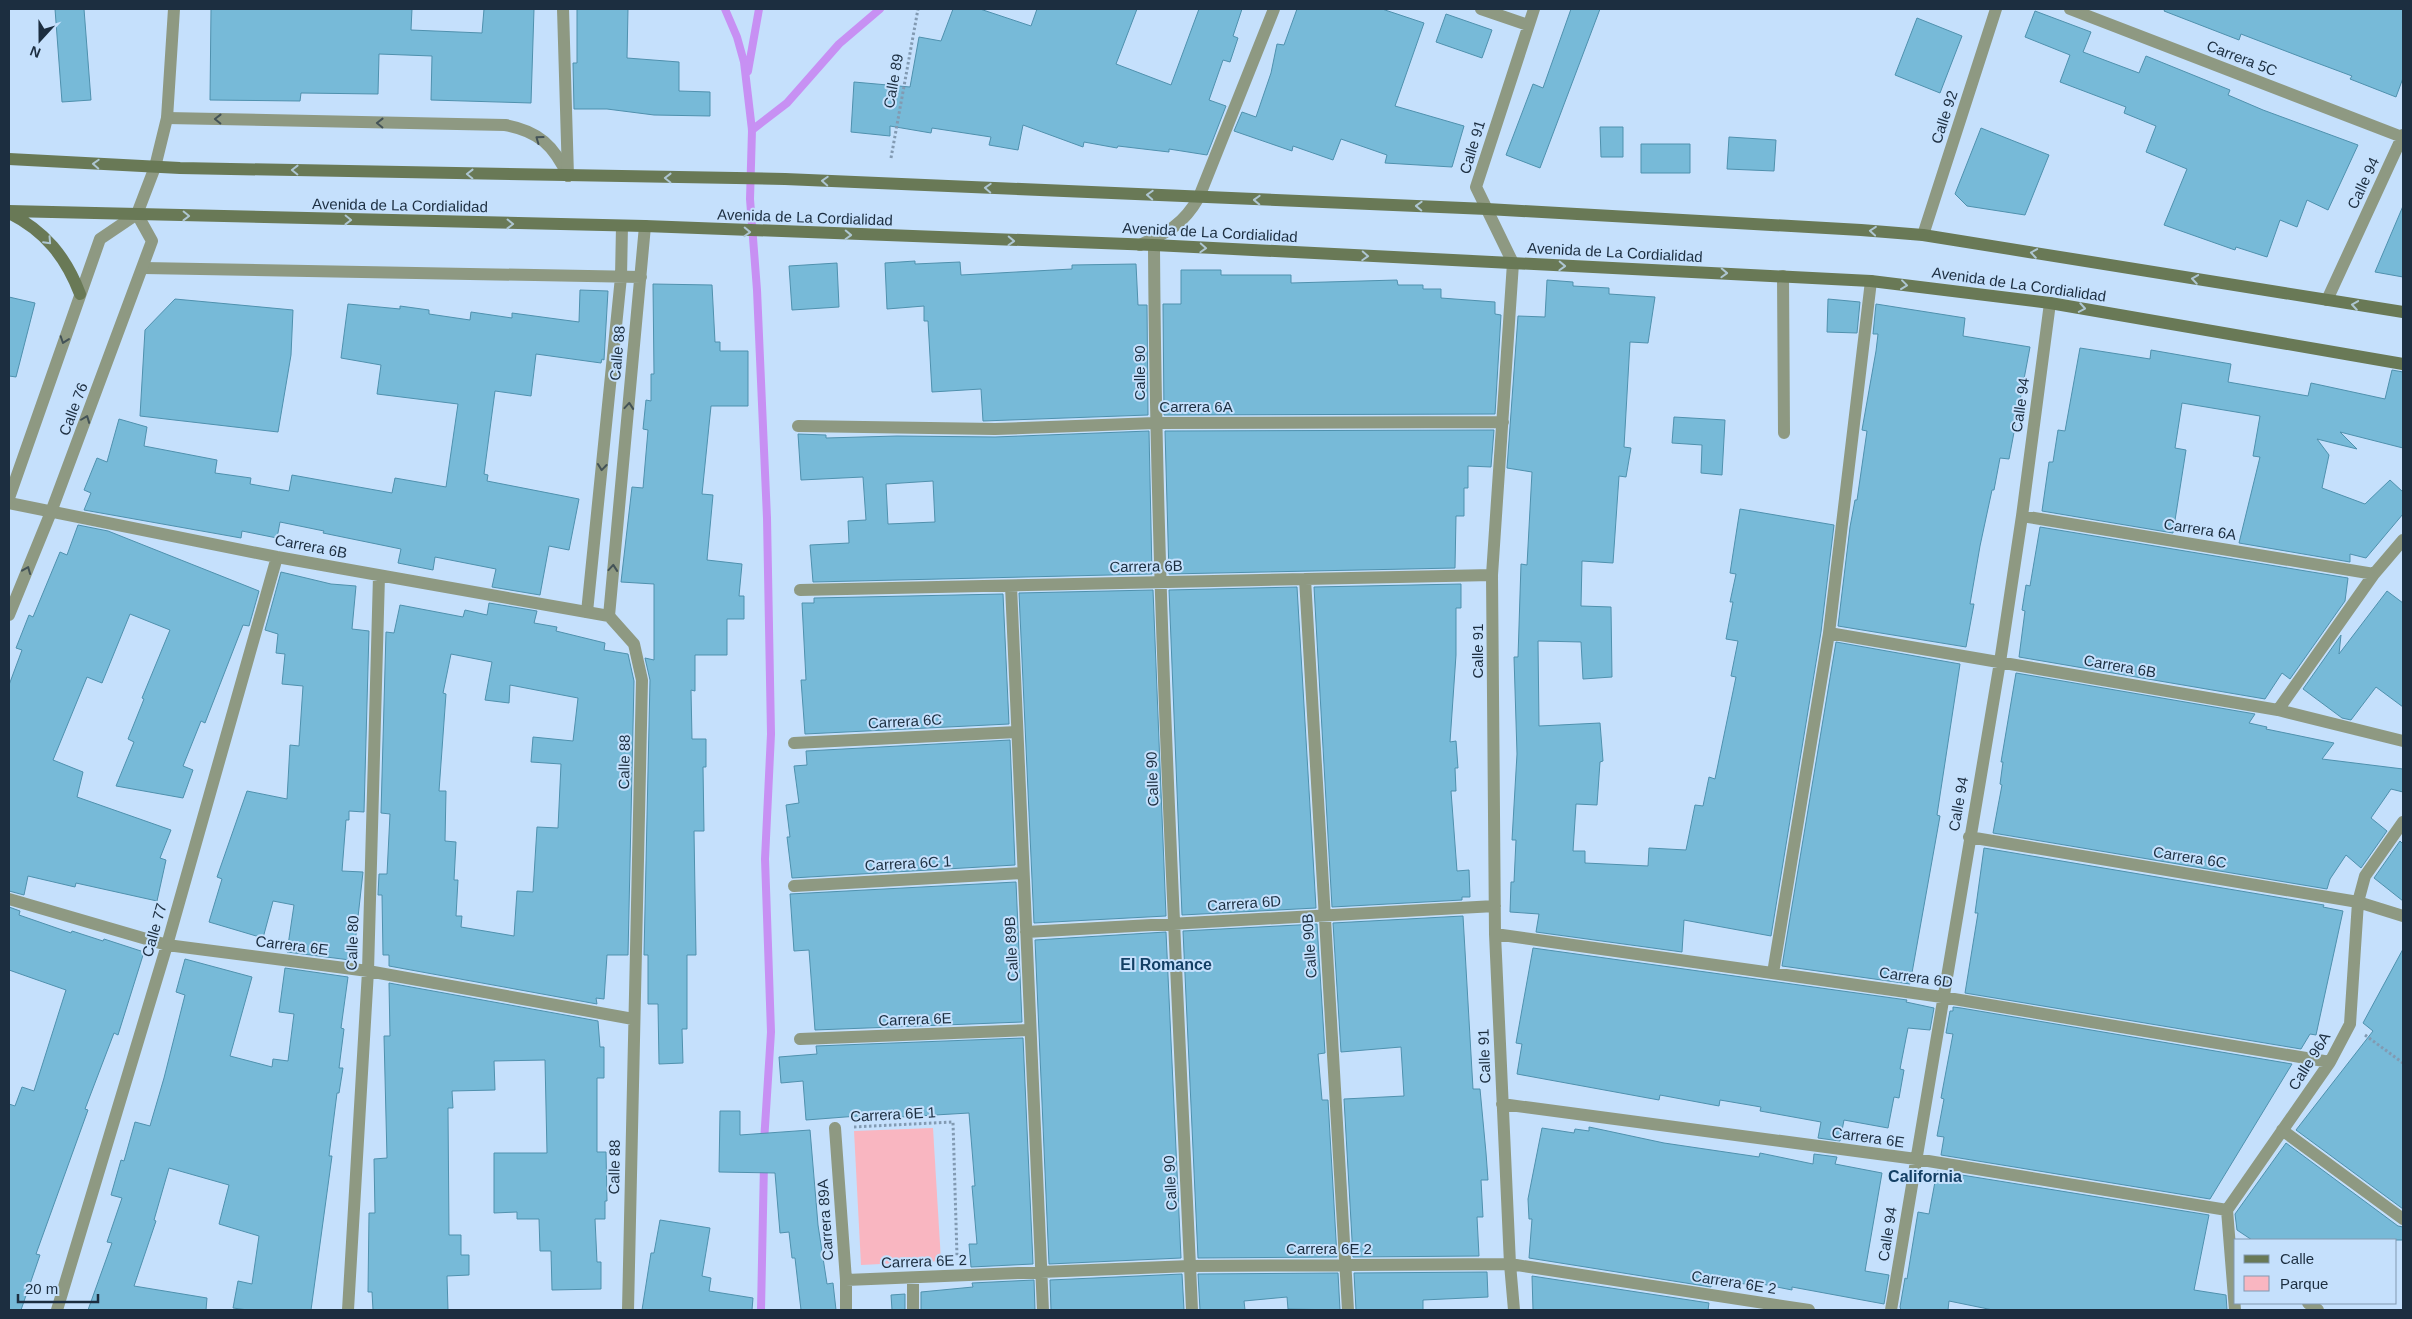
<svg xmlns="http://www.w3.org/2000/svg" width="2412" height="1319" viewBox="0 0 2412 1319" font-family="Arial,sans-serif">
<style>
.green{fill:#f9b6c1}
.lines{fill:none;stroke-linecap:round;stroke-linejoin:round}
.stream{stroke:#c790f3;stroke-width:8}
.building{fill:#77bad8;stroke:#4f91ae;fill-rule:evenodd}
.path{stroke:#829ab2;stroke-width:3;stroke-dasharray:2.5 2.5;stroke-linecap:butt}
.service{stroke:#8e9982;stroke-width:12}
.minor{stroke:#8e9982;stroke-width:12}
.tertiary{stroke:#8e9982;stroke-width:12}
.secondary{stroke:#697956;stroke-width:12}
.oneway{stroke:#445357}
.oneway2{stroke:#aec6d2}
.labels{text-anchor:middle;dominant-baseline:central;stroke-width:4;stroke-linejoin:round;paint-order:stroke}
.street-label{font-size:15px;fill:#1c2e40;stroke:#c5e0fc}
.neighbourhood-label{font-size:16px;font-weight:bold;fill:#133f64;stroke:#c5e0fc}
</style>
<rect width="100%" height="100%" fill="#c5e0fc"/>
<path class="green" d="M933 1128 941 1261 861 1265 854 1131Z"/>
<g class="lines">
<path class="stream" d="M725 9 737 37 744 62 752 130 750 199 757 290 767 518 771 734 765 859 771 1032 764 1142
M748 71 759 9
M752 130 787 103 839 44 880 9
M761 1310 764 1163"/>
</g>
<path class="building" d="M55 9H84L91 100 62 102Z
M211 9H412L411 30 482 33 484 9H534L531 103 431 100 432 56 379 54 378 94 301 93 300 101 210 100Z
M577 9H628L627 58 679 62V91L710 92V116L654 115 607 109H574L573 63H577Z
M953 9H980L1031 26 1037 9H1137L1116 64 1171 85 1199 9H1242L1233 36 1238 38 1230 62 1223 60 1209 100 1226 106 1207 155 1169 149V152L1118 146 1117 148 1084 142 1083 147 1023 125 1018 150 989 145 991 137 932 128 931 133 890 126V136L851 132 854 82 910 87 919 37 941 41Z
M1297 9H1382L1424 23 1395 106 1464 126 1452 167 1385 163 1387 155 1341 139 1333 160 1293 146 1292 151 1234 131 1242 112 1256 117 1271 73 1277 44 1284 45Z
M1571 9H1600L1540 168 1506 155 1533 84 1543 88Z
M2165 9H2403V78L2396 97 2350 79 2352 76 2309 60 2241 34 2239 40 2164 11Z
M2035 11 2091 32 2083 52 2139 73 2146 56 2230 90 2228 95 2263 110 2358 145 2328 210 2307 200 2297 227 2280 220 2267 257 2236 247 2235 250 2164 225 2187 169 2146 152 2156 126 2124 113 2126 107 2060 82 2070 55 2025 37Z
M1446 14 1492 30 1482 58 1436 42Z
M1917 18 1962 36 1940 93 1895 75Z
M1600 127H1623V157H1601Z
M1981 128 2049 155 2025 215 1967 206 1955 194Z
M1729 137 1776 140 1774 171 1727 169Z
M1641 144H1690V173H1641Z
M2403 206V277L2375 272Z
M915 261V264L960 262 961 275 1072 269V265L1136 264 1138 305H1147L1148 415 983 421 981 389 932 392 928 321H924V306L887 309 885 263Z
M837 263 839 307 792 310 789 266Z
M1181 270H1221V275H1291V283L1397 280 1398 285H1423V289H1441V298L1495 302V314L1501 315 1495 414 1164 415 1163 304H1181Z
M1547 280 1573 282V286L1609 288V294L1655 297 1648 343 1630 342 1624 447 1631 448 1626 477 1619 476 1613 563 1582 561 1581 606 1611 607 1612 677 1583 679 1581 642 1538 641 1539 726 1600 723 1603 761 1600 762 1597 805 1576 804 1573 851H1585V863L1648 866 1649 848 1686 850 1695 805 1703 806 1709 777 1715 779 1736 677 1731 676 1738 641 1726 639 1733 602H1730L1736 574 1730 573 1740 509 1834 525 1821 632 1771 936 1684 920 1682 952 1536 932 1539 914 1510 912 1511 882H1514L1516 840H1512L1517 754 1514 657H1518L1521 564 1527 565 1532 472 1507 468 1518 316 1545 317Z
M653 284 712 285 715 342H720V351H748V406H711L702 494 713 495 707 560 742 564 739 596H744V619H727V655H695V691L691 690 692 739H706V767H703L704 831H694L696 955H687V1029H682L683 1063 659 1064 658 1004H648V955H644L650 680 645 658 654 660V584L621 582 632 487 643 488 648 430 643 429 646 400 651 401V374H654Z
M580 290 608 291 604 360 602 359 601 363 536 354 531 396 495 391 484 474 488 475 487 481 579 499 569 550 549 546 540 595 492 587 496 569 435 557 433 570 398 563 401 549 323 533 324 531 280 522 277 538 242 531 241 538 84 510 91 493 84 490 97 458 107 462 119 419 147 427 144 446 217 460 215 473 251 478 250 484 289 491 292 475 392 493 395 478 446 487 458 404 377 394 381 365 341 358 348 304 400 309V306L429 310V314L470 320 471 312 512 318V313L579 322Z
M9 297 35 303 16 377 9 376Z
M175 299 293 310 291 355 278 432 140 416 145 330Z
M1828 299 1860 302 1857 333 1827 332Z
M1876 304 1965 318 1963 336 2030 347 2009 459 2000 458 1994 490H1992L1980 546 1970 604H1974L1966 647 1838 626 1850 527 1855 500H1857L1867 431 1862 430 1876 351 1878 334H1873Z
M2080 348 2150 359 2151 350 2231 364 2228 382 2308 396 2311 383 2385 399 2392 370 2403 372V448L2340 432 2357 449 2317 439 2329 455 2322 488 2365 504 2390 480 2403 492V514L2366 558 2350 554V562L2239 543 2260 457 2253 456 2260 416 2182 403 2175 448 2186 450 2173 533 2042 511 2049 462H2053L2058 430 2065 431Z
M1674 417 1725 420 1722 475 1701 473 1702 445 1672 443Z
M1494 430 1491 467 1468 466V488H1464V516H1456L1455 568 1169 574 1165 431Z
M1149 431 1152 574 813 582 810 545 849 543 848 521 866 520 863 477 801 480 798 434 826 435V438L897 436 995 437ZM933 481 935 522 888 524 886 484Z
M78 525 108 531 259 591 249 626 243 625 205 723 201 721 183 766 193 770 183 798 116 786 134 742 128 739 144 699 142 698 170 630 130 614 102 683 87 677 53 760 83 772 77 797 171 830 160 858 166 860 157 901 76 883 75 887 28 876 24 895 9 891V685L22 650 16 648 29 615 33 617 60 552 67 555Z
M2040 527 2348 578 2345 601 2290 679 2282 673 2265 699 2019 657 2025 611 2022 610 2026 585 2030 586Z
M281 572 331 584 356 586 352 629 369 631 364 812 349 811V820H346L342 871 363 872 354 953H351L350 960 287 952 294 905 273 901 263 938 209 922 222 879 217 877 247 791 287 799 290 745 299 746 303 686 282 684 285 654 276 653 278 634 265 630Z
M1461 584V608H1456V655L1450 742 1456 741 1458 768H1455L1456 791H1451L1457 871 1469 870 1470 897H1462V900L1332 907 1314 587Z
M1297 587 1316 908 1182 915 1169 590Z
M1153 590 1166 916 1034 923 1019 593Z
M2387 591 2403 603V707L2376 687 2351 720 2342 718 2303 689 2341 635 2339 654Z
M1003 594 1009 724 805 734 801 680H806L802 603H814V598Z
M489 603 537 611 534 623 557 627 556 631 605 643 604 650 628 654 634 681 628 955H607L604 999 596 998 597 1004 389 966V955H383L382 895H378L379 874H387L390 814 381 813 386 632 394 633 400 605 463 617 465 610 487 615ZM451 654 492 662 485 700 509 703 510 685 578 698 573 741 533 737 531 762 561 764 558 828 537 827 533 892 517 891 514 936 461 927 462 916H456L458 880H454L456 842 445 841 446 791H439L446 694 443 693Z
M1836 642 1960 664 1937 815 1940 816 1910 984 1782 966Z
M2016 673 2255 714 2249 723 2267 727 2266 729 2334 743 2322 759 2403 769V792L2391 789 2371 818 2387 831 2361 868 2346 855 2330 879 2327 889 1993 833 2002 785 2000 784 2003 762H2001Z
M1010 740 1015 865 792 878 787 837H790L786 805 799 803 794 766 807 765 806 751Z
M2400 841 2403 844V901L2374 878Z
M1984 848 2324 905 2323 907 2343 911 2316 1035 2310 1034 2301 1049 1965 993 1978 913H1975Z
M1016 882 1022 1022 815 1030 809 950 794 951 790 894Z
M9 907 20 911 19 915 71 933 72 931 103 941 104 939 144 952 118 1035 114 1033 85 1109 88 1110 36 1254 40 1255 21 1310H9V1104L15 1106 22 1087 34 1091 66 990 9 970Z
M1463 916 1473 1089H1480L1486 1153 1488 1180H1481L1483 1217H1477L1479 1256 1353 1257 1344 1099 1404 1096 1401 1047 1341 1052 1333 923Z
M1317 924 1325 1053 1318 1054 1322 1100H1328L1337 1257 1198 1258 1183 931Z
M1166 932 1181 1258 1049 1264 1035 940Z
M1533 948 1907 1000 1906 1002 1934 1008 1930 1030 1908 1028 1900 1069 1904 1070 1899 1098 1894 1097 1888 1128 1844 1120 1840 1141 1818 1138 1821 1122 1760 1111 1761 1107 1720 1100 1719 1106 1660 1095 1659 1100 1517 1074 1522 1044 1516 1043Z
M2403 949V1209L2296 1130 2373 1031 2363 1023Z
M185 959 252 977 230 1056 272 1067 273 1059 288 1061 294 1014 279 1012 285 968 348 977 341 1028 344 1029 339 1068H343L339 1093H337L329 1156H332L311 1310H248L233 1308 238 1281 252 1284 259 1236 219 1224 229 1185 169 1168 154 1220 156 1221 134 1286 207 1298 206 1310H88L112 1243 107 1242 122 1198 111 1195 121 1160 124 1161 135 1122 150 1126 164 1078 185 995 176 992Z
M389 983 598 1021 600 1047H604V1078H597V1152H606L607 1201H605V1219H595L597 1262H601V1289L552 1290 551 1251H540L539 1219H517V1212L494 1213V1153H547L545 1060 494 1061 495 1090 452 1091 453 1108H448L449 1235H461V1255H469V1275L447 1276 448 1310H373L372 1292H368L369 1213H375L374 1159 387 1158 384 1036H390Z
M1953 1007 1961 1008 2292 1064 2210 1199 1941 1155 1944 1137 1937 1136 1944 1099 1941 1098 1953 1034 1946 1033 1950 1011H1953Z
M1023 1038 1033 1264 971 1267 969 1244H977L972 1186H975L969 1113 884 1118V1114L806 1120 803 1081 781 1083 779 1057 817 1054 816 1046Z
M720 1111H740V1135L810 1130 818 1225 827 1284 833 1283 836 1310H801L795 1258H792L789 1232 780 1233 775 1173 719 1172Z
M1589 1127 1664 1143 1759 1157 1760 1153 1813 1164 1814 1154 1837 1157 1835 1164 1882 1173 1865 1271 1889 1275 1884 1304 1792 1287V1290L1762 1284 1761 1287 1712 1278 1711 1287 1529 1258 1532 1219H1529L1528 1199 1542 1128 1574 1133 1575 1129 1589 1131Z
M2286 1143 2398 1226 2403 1227V1240H2252L2237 1230 2235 1214Z
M1937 1171 2209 1215 2194 1290 2226 1295 2227 1310H1993L1949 1301 1948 1310H1901L1900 1307 1905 1278 1907 1279 1918 1212 1929 1214Z
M660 1220 710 1228 702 1276 711 1278 709 1291 753 1298 752 1310H642L651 1253H654Z
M1487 1272 1488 1297 1423 1300V1310H1356L1354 1273Z
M1338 1273 1340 1310 1288 1309 1287 1297 1244 1301 1245 1310H1200L1198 1274Z
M1182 1274 1184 1310H1051L1050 1280Z
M1532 1276 1709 1303 1708 1310H1533Z
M1034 1280 1035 1310H921V1292L973 1287 972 1283Z
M905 1294V1310H892L891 1295Z"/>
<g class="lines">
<path class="path" d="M891 158 918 9
M2365 1035 2403 1063
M854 1127 953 1122 957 1256"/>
<path class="service" d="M167 118 505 125C539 131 554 146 568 176
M144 268 641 277
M1783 276 1784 433
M587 612 621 277 622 226
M609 616 645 226
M794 743 1017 732
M794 886 1023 873
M800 1039 1030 1030"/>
<path class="minor" d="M563 9 568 176
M1481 9 1528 25
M2070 9 2402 137
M1923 235 1996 9
M1154 245C1156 601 1176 955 1192 1310
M2327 300 2403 135
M798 426 995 429 1155 423 1503 422
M9 503 277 557 609 616 634 644 642 680 628 1310
M2022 516 2374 574
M1305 579 1348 1310
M1011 586 1043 1310
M800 590 1492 575
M1829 633 2278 710 2403 741
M2278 710 2374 574 2403 540
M1969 837 2358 902 2403 916
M9 899 167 945 368 971 633 1019
M1026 932 1495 906
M1495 934 1942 997 2330 1062
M1773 973 1829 633 1871 281
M1502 1104 1916 1159 2227 1210
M835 1128 846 1280V1310
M2282 1130 2403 1219
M913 1278V1310
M846 1280 1190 1266 1510 1264 1809 1310
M2308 1303 2318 1310
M57 1310 167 945 277 557
M348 1310 368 971 379 576
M1514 1310 1510 1264 1495 934 1492 575 1513 263 1476 187 1534 9
M1891 1310 2000 662 2022 516 2050 303
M2235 1310 2227 1210 2330 1062 2350 1024 2358 902 2365 876 2403 822"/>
<path class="tertiary" d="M1140 245C1168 232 1183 225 1199 197L1274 9
M9 498 100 239 137 214 155 167 167 118 174 9
M9 615 51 512 152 241 137 214"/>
<path class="secondary" d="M9 159 180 168 785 179 1487 209 1861 230 1923 235 2403 312
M9 211 645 226 1154 245 1871 281 2050 303 2403 364
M9 213C45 231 66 257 80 294"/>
</g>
<defs><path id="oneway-chevron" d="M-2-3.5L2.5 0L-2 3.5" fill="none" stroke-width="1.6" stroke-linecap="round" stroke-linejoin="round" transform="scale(1.25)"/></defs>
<g class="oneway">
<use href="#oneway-chevron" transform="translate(218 119) rotate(-179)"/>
<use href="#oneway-chevron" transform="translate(380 123) rotate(-179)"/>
<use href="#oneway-chevron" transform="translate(539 139) rotate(-144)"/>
<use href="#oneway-chevron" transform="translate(64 340) rotate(109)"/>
<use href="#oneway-chevron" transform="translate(629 406) rotate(-85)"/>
<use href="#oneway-chevron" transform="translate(86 419) rotate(-69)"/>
<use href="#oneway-chevron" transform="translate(602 467) rotate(96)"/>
<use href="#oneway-chevron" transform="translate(613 568) rotate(-85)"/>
<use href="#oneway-chevron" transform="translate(27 570) rotate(-68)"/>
</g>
<g class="oneway2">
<use href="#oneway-chevron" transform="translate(96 164) rotate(-177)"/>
<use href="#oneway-chevron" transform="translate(295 170) rotate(-179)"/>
<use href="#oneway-chevron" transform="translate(470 174) rotate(-179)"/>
<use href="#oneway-chevron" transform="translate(668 178) rotate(-179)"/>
<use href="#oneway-chevron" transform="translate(825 181) rotate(-177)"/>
<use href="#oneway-chevron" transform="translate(988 188) rotate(-177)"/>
<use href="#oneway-chevron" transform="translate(1150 195) rotate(-177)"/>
<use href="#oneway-chevron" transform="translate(1257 200) rotate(-178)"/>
<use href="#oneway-chevron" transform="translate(1419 206) rotate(-178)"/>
<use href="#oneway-chevron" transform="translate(186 216) rotate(1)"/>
<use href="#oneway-chevron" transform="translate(348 220) rotate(1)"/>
<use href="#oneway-chevron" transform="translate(510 224) rotate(1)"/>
<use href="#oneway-chevron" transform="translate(1873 231) rotate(-175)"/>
<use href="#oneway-chevron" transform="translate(747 232) rotate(2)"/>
<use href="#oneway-chevron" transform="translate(848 235) rotate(2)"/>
<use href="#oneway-chevron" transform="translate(48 241) rotate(47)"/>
<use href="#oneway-chevron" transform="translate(1011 241) rotate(2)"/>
<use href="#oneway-chevron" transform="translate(1203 248) rotate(3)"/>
<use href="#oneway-chevron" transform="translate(2034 253) rotate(-171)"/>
<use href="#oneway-chevron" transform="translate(1365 256) rotate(3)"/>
<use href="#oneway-chevron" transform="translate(1562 266) rotate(2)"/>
<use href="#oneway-chevron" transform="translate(1724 273) rotate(2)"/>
<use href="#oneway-chevron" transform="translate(2195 279) rotate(-171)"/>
<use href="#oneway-chevron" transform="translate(1904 285) rotate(7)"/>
<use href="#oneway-chevron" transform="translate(2355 305) rotate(-171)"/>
<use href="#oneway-chevron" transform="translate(2082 308) rotate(10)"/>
</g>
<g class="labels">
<g class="street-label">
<text transform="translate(2242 58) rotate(21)">Carrera 5C</text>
<text transform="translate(893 81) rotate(-80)">Calle 89</text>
<text transform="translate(1944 117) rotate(-72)">Calle 92</text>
<text transform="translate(1472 147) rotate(-73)">Calle 91</text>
<text transform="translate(2363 183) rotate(-65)">Calle 94</text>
<text transform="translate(400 205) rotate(1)">Avenida de La Cordialidad</text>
<text transform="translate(805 217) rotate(2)">Avenida de La Cordialidad</text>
<text transform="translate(1210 232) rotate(3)">Avenida de La Cordialidad</text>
<text transform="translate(1615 252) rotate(3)">Avenida de La Cordialidad</text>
<text transform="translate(2019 284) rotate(8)">Avenida de La Cordialidad</text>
<text transform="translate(617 353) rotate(-85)">Calle 88</text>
<text transform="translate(1139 373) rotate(-90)">Calle 90</text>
<text transform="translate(2020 405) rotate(-82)">Calle 94</text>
<text x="1196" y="406">Carrera 6A</text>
<text transform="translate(73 409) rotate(-69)">Calle 76</text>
<text transform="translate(2200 529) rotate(9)">Carrera 6A</text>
<text transform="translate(311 546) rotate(11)">Carrera 6B</text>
<text transform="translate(1146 566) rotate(-1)">Carrera 6B</text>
<text transform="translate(1477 651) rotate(-90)">Calle 91</text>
<text transform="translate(2120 666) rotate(10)">Carrera 6B</text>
<text transform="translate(905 721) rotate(-3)">Carrera 6C</text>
<text transform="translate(624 762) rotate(-89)">Calle 88</text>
<text transform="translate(1152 779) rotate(-92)">Calle 90</text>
<text transform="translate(1958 804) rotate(-80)">Calle 94</text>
<text transform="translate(2190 857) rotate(9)">Carrera 6C</text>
<text transform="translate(908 863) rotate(-3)">Carrera 6C 1</text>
<text transform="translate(1244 903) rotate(-4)">Carrera 6D</text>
<text transform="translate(154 930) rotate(-74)">Calle 77</text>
<text transform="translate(352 943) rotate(-88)">Calle 80</text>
<text transform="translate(292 945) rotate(7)">Carrera 6E</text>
<text transform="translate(1309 946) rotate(-94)">Calle 90B</text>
<text transform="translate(1011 949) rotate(-93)">Calle 89B</text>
<text transform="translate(1916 977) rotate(8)">Carrera 6D</text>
<text transform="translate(915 1019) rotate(-2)">Carrera 6E</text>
<text transform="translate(1484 1056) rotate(-92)">Calle 91</text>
<text transform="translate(2309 1061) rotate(-58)">Calle 96A</text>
<text transform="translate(893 1114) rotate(-3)">Carrera 6E 1</text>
<text transform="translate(1868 1137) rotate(8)">Carrera 6E</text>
<text transform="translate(614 1167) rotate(-89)">Calle 88</text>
<text transform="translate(1170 1183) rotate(-93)">Calle 90</text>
<text transform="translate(825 1220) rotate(-94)">Carrera 89A</text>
<text transform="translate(1887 1234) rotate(-81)">Calle 94</text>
<text x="1329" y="1248">Carrera 6E 2</text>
<text transform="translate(924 1261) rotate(-2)">Carrera 6E 2</text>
<text transform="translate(1734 1282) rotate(9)">Carrera 6E 2</text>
</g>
<g class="neighbourhood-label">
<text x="1166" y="964">El Romance</text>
<text x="1925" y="1176">California</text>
</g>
</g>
<rect width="2412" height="1319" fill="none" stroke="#1c2e40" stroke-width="20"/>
<rect x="2234" y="1239" width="162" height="65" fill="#c5e0fc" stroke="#8199b1"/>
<rect x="2244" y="1255" width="25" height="8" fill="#697956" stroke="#8199b1"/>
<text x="2280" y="1264" font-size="15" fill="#1c2e40">Calle</text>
<rect x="2244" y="1276" width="25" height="15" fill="#f9b6c1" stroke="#8199b1"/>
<text x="2280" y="1289" font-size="15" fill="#1c2e40">Parque</text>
<g transform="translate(40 40) rotate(201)" stroke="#c5e0fc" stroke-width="4" paint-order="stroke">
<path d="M0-4L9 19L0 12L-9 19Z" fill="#1c2e40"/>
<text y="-8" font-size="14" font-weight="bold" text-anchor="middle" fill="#1c2e40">N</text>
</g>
<path d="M18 1294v8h80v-8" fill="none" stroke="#1c2e40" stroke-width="2.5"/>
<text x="25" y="1294" font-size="15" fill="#1c2e40" stroke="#c5e0fc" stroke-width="4" paint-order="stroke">20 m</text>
</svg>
